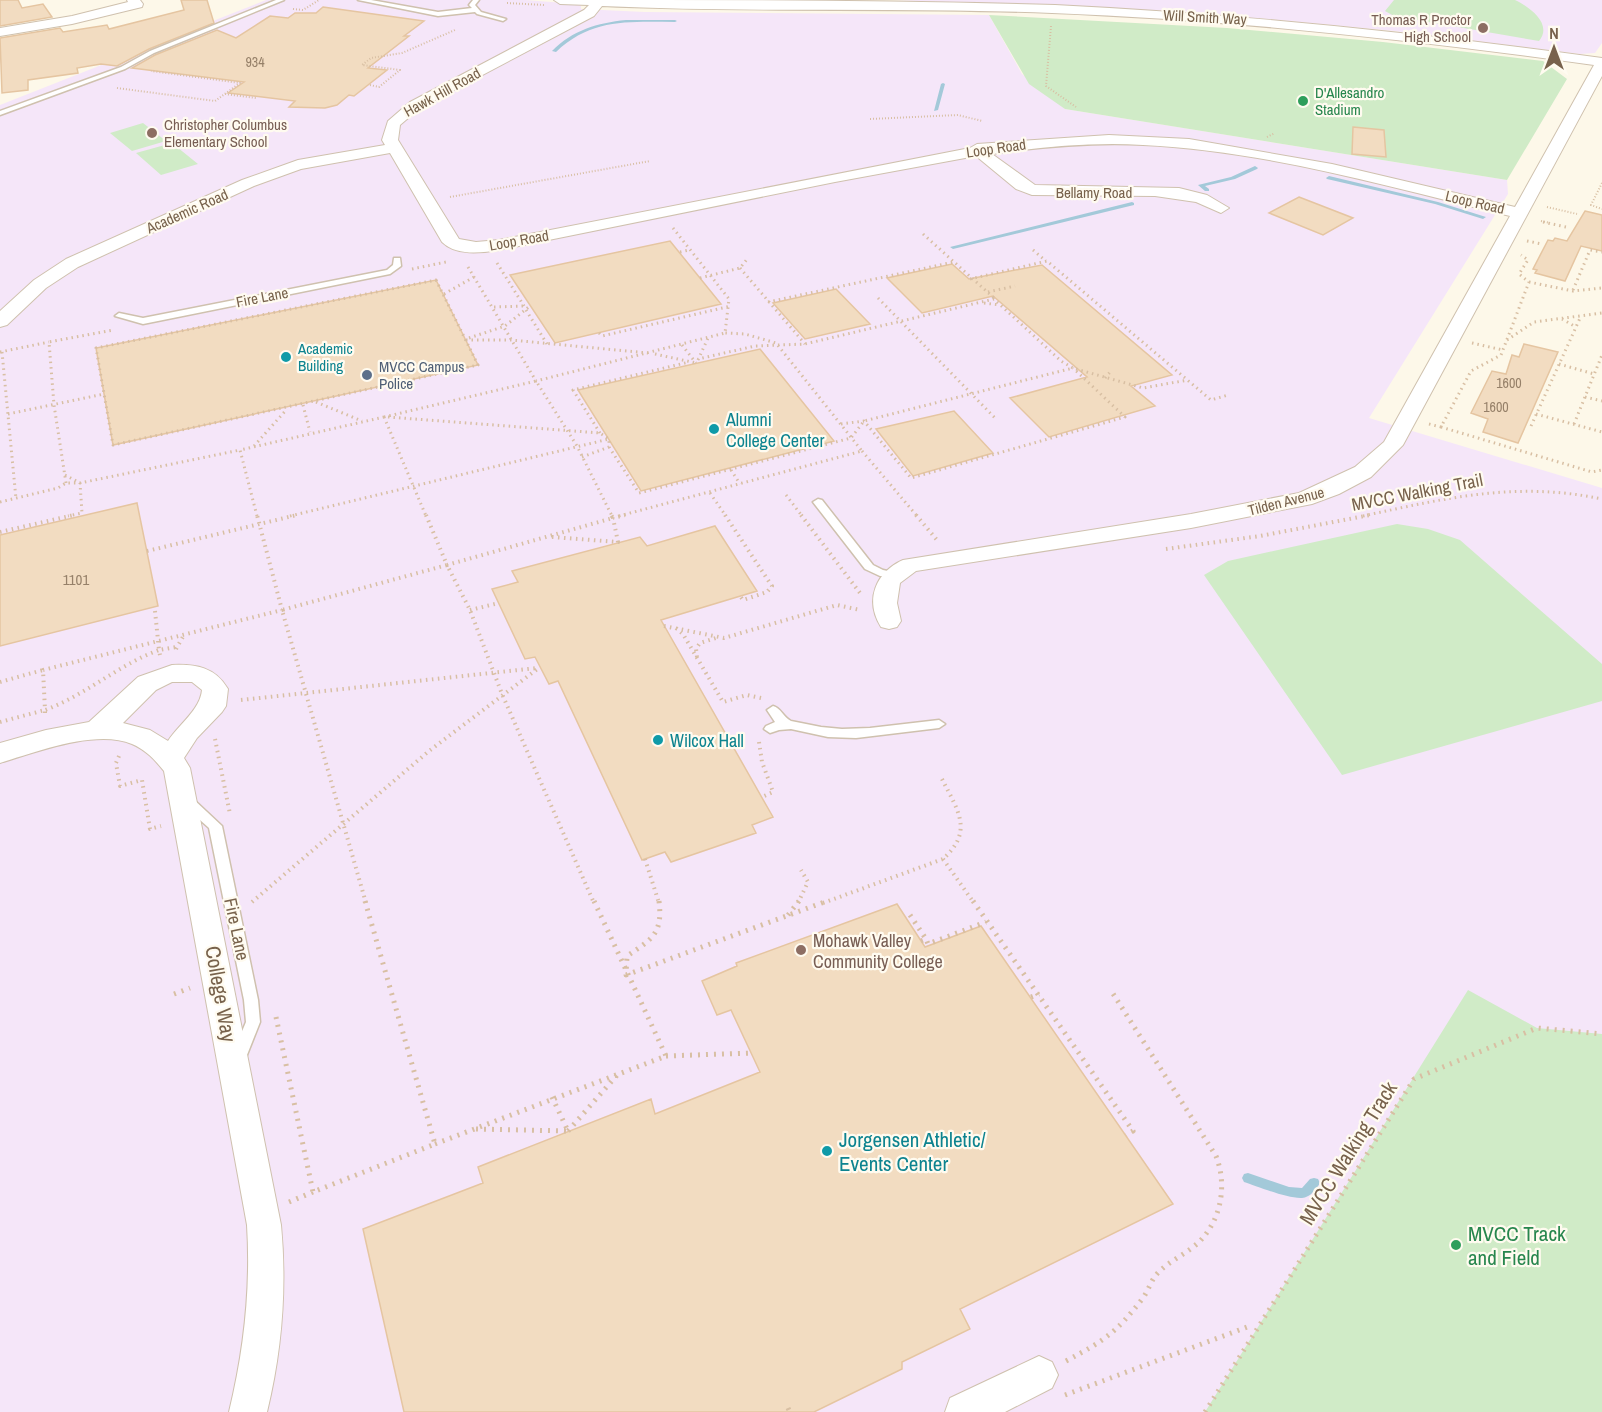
<svg xmlns="http://www.w3.org/2000/svg" width="1602" height="1412" viewBox="0 0 1602 1412" font-family="'Archivo Narrow',sans-serif">
<style>
.education{fill:#f5e6f9}
.green{fill:#d0ebc7}
.lines{fill:none;stroke-linecap:round;stroke-linejoin:round}
.stream{fill:#a3c9d9;fill-rule:evenodd}
.building{fill:#f2dcc1;stroke:#e5c5a1;stroke-width:1.5}
.service-casing{stroke:#cfc1ae;stroke-width:3}
.minor-casing{stroke:#cfc1ae;stroke-width:2}
.path-far3{stroke:#d8bfa3;stroke-width:2;stroke-dasharray:1 2;stroke-linecap:butt}
.path-far2{stroke:#d8bfa3;stroke-width:3;stroke-dasharray:1.5 4;stroke-linecap:butt}
.path-far1{stroke:#d8bfa3;stroke-width:4;stroke-dasharray:1.5 4.5;stroke-linecap:butt}
.path{stroke:#d8bfa3;stroke-width:5;stroke-dasharray:2 6;stroke-linecap:butt}
.service{fill:#fff;fill-rule:evenodd}
.minor{fill:#fff;fill-rule:evenodd}
.education-dot{fill:#8d6e63;stroke:#fffbf0;stroke-width:2}
.leisure-dot{fill:#2e9e5b;stroke:#fffbf0;stroke-width:2}
.culture-dot{fill:#0f9aa8;stroke:#fffbf0;stroke-width:2}
.service-dot{fill:#5c6f8a;stroke:#fffbf0;stroke-width:2}
.labels{text-anchor:middle;dominant-baseline:central;stroke-width:4.5;stroke-linejoin:round;paint-order:stroke}
.far-number-label{font-size:14px;fill:#968069}
.far-street-label{font-size:15px;fill:#78624c;stroke:#fffbf0}
.far-education-label{font-size:15px;fill:#785e54;stroke:#fffbf0;text-anchor:end}
.far-leisure-label{font-size:15px;fill:#27864d;stroke:#fffbf0;text-anchor:start}
.far-culture-label{font-size:15px;fill:#0d838f;stroke:#fffbf0;text-anchor:start}
.far-service-label{font-size:15px;fill:#4e5e75;stroke:#fffbf0;text-anchor:start}
.number-label{font-size:15px;fill:#968069}
.culture-label{font-size:18px;fill:#0d838f;stroke:#fffbf0;text-anchor:start}
.street-label{font-size:18px;fill:#78624c;stroke:#fffbf0}
.education-label{font-size:18px;fill:#785e54;stroke:#fffbf0;text-anchor:start}
.near-street-label{font-size:21px;fill:#78624c;stroke:#fffbf0}
.near-culture-label{font-size:21px;fill:#0d838f;stroke:#fffbf0;text-anchor:start}
.near-leisure-label{font-size:21px;fill:#27864d;stroke:#fffbf0;text-anchor:start}
</style>
<rect width="100%" height="100%" fill="#fdf8e9"/>
<path class="education" d="M266 0H525L577 4 581 6V9L645 12 989 15 1022 74 1065 109 1507 180 1508 194 1369 418 1602 488V1412H0V105Z
M895 0H1602V43L1595 53 1580 54 1394 31 1268 19 1145 11Z"/>
<path class="green" d="M1394 0H1515C1530 7 1553 24 1539 41L1394 16 1385 11Z
M989 15 1227 28 1383 42 1543 61 1567 79 1507 180 1065 109 1029 84Z
M143 123 166 141 132 151 110 133Z
M172 143 198 164 161 175 136 153Z
M1397 524 1428 529 1460 540 1602 664V701L1342 775 1204 575 1228 561Z
M1468 990 1537 1028 1602 1034V1412H1205Z"/>
<g class="lines">
<path class="stream" d="M626 20H675L677 21 675 22C629 22 592 18 556 52L552 51C573 30 597 23 626 20Z
M943 83 945 84 938 110 934 111 941 84Z
M1255 166 1258 168 1257 169 1235 179 1205 186 1209 189V191H1205L1198 185 1231 177Z
M1329 176 1438 202 1486 217 1483 219 1435 204 1327 179 1326 178Z
M1132 202 1134 203V205L953 249 950 247Z
M1248 1173 1289 1187 1302 1188 1310 1179 1314 1178 1318 1179 1320 1183C1317 1188 1312 1195 1306 1197 1295 1202 1257 1186 1244 1182L1242 1178 1244 1174Z"/>
</g>
<path class="building" d="M0 0H18L22 8 43 4 52 17 0 26Z
M181 0H207L214 23 149 49 117 66 101 64 77 68 78 73 28 80V90L2 93 0 38 60 28 63 32 107 25 109 29 184 10Z
M323 7 424 21 404 36H409L368 68 387 70 354 96 349 95 337 105 325 108 289 107 295 101 228 93 244 82 132 68 155 55 217 30 236 38 270 16 288 18 295 13H316Z
M1353 127 1384 130 1386 157 1352 154Z
M1299 197 1353 218 1323 235 1269 213Z
M1585 211 1602 215V251L1581 246 1565 281 1535 273 1537 270 1533 269 1548 240 1553 241 1555 238 1567 241Z
M670 241 721 304 555 343 510 275Z
M952 264 969 279 1042 265 1172 375 1131 386 1155 406 1049 437 1010 398 1087 377 993 296 922 313 887 278Z
M436 280 478 365 113 445 96 348Z
M836 289 870 324 805 339 773 303Z
M1524 344 1558 352 1518 443 1483 432 1488 419 1471 413 1492 371 1506 374 1512 355 1519 357Z
M760 349 834 441 641 491 578 390Z
M954 411 993 453 913 476 876 429Z
M137 503 158 606 0 646V535Z
M715 526 757 591 661 620 773 817 752 825 756 833 671 862 665 852 642 860 558 681 549 684 535 657 525 659 492 589 518 582 512 571 640 537 647 546Z
M897 904 925 947 981 926 1173 1204 960 1309 970 1329 902 1362V1369L814 1412H404L363 1229 483 1183 478 1167 651 1099 655 1114 760 1072 731 1010 717 1015 702 981 737 966 736 963Z"/>
<g class="lines">
<g class="service-casing">
<path id="service" d="M276 0H284L154 53 125 69 0 115V111L121 67 150 51Z
M358 0H371L438 12 472 8 469 5 473 0H479L475 5 481 12 506 19 503 21 477 14 475 12 438 16Z
M394 258H400L401 266 390 274 143 324 115 316 119 313 143 318 387 270 393 265Z
M818 499 822 500 873 565 883 570 897 573 898 575 897 577 880 576 865 569 813 502Z
M773 706C781 708 783 717 791 721L821 727 842 729 870 728 939 720 945 724 939 728 856 738 828 737 791 729 779 730 770 733 764 729 766 726 775 722 767 710Z
M186 795 191 797 222 826 258 1000 260 1022 243 1065 238 1067 233 1065 230 1060 246 1022 244 1000 209 828 181 803 180 800 181 797Z"/>
</g>
<g class="minor-casing">
<path id="minor" d="M127 0H140L143 4 142 7 72 24 0 36V28L72 16 128 2Z
M554 0C721 0 889 0 1055 5 1239 14 1420 33 1602 58V76L1403 445 1371 477 1339 494 1312 504 1191 528 916 571 900 583 897 603 901 621 897 627 889 629 881 627C864 600 876 572 903 560L1191 514 1299 493 1355 467 1384 442 1510 216C1389 187 1268 151 1143 145 1093 142 1042 147 992 154L1035 185 1179 188 1207 195 1229 208 1221 213 1196 202 1155 196 1032 195 1016 189 976 156 835 182 499 250C481 253 456 256 442 242L390 153 301 169 254 186 78 267 46 288 7 325 0 327V311L34 280 66 259 242 180 298 160 385 145 382 140 388 121 410 102 584 10 589 5 560 4ZM602 6C752 13 902 7 1052 13 1234 20 1414 40 1594 65L1515 207 1332 164 1189 139 1109 135 977 144 970 148 499 240 476 242 459 239 398 140 400 125 420 108 594 16Z
M172 665C196 664 215 667 228 689L226 706 222 712 197 738 184 758 190 768 281 1225C287 1289 282 1350 267 1412H229C244 1350 251 1289 247 1225L164 771C155 760 146 750 132 744 96 729 36 752 0 763V743L46 730 89 722 138 677ZM172 682H192L202 690C200 710 179 724 168 741L150 730 123 723 156 690Z
M1039 1356 1052 1362 1058 1375 1052 1388 1005 1412H945L950 1398Z"/>
</g>
<path class="path-far3" d="M507 3 544 5
M293 9 303 10 319 0
M1051 26 1046 86 1076 107
M370 85 379 87 400 70 362 65 371 58 402 53 455 30
M117 88 215 101 240 83 151 71
M225 94 256 98
M870 119 958 115 982 121
M1267 137 1275 133
M1602 183 1591 205 1602 209
M450 197 650 161
M1547 207 1577 214
M1541 221 1550 223"/>
<path class="path-far2" d="M1543 222 1566 227
M923 234 994 298
M1527 241 1542 244
M1033 250 1046 261
M680 252 689 250
M497 263 524 306
M468 267 536 381 725 333 729 299 673 228
M740 268 805 344
M412 269 446 262
M700 278 740 268 748 258
M970 279 1047 261 1211 400 1228 395
M436 280 478 365 113 445 96 348Z
M1529 282 1573 291 1602 288
M1573 290 1590 250 1602 252
M988 292 1015 286
M444 294 474 277
M878 298 997 420
M768 302 954 262
M984 303 1000 305
M494 307 525 306
M526 310 547 344
M1562 319 1576 327
M599 333 602 336 731 306
M469 338 505 326 530 306
M466 340H511L648 353
M1507 340 1534 322 1602 313
M1472 343 1503 350
M682 345 696 363
M0 352 49 342
M2 352 16 499
M655 354 696 363
M698 360 708 338
M1559 364 1594 374
M1076 369 1143 388 1188 380
M1105 378 1111 371
M1585 397 1602 401
M316 402 362 421
M303 405 310 432
M8 414 104 394
M1536 414 1602 432
M384 417 426 516
M384 417 536 381 577 446 612 516
M388 417 600 433 609 439
M841 424 864 421 911 478 1125 417 1073 368
M1429 424 1441 427 1471 371 1501 355 1529 282 1519 274 1528 260 1521 255
M1574 424 1602 355
M1531 426 1581 316
M1441 427 1592 472 1602 470
M600 433 573 390 689 362
M254 446 287 409
M609 447 639 493 851 438 864 421 1073 368 1061 361 994 299 805 344 755 346 698 359
M862 451 917 516
M582 457 609 447V439
M731 470 740 484
M65 475 80 483 82 513 68 516
M66 483 54 405 49 342 113 330
M710 493 726 516
M786 495 802 516
M0 502 58 488 66 483H80L240 450
M257 516 240 450 384 417
M290 516 609 439
M619 516 862 451 776 343 745 334 725 333
M1363 516C1446 498 1517 481 1602 499"/>
<path class="path-far1" d="M426 515 447 565 613 518 611 515
M725 515 772 586 767 592 743 600 740 596
M801 515 860 593
M916 515 937 540
M0 532 74 515
M552 537 618 542 613 518 625 515
M1166 549 1260 536 1370 515
M147 551 297 515
M470 610 499 603
M155 611 159 650 176 647
M664 626 724 638 837 605 860 610
M676 628 683 634 723 702 747 695 761 698
M176 649 184 635
M160 655 159 650C118 665 86 695 45 710L43 670 282 610 257 515
M697 657 696 649 700 643 716 638
M0 682 43 670
M241 700 537 668
M0 722 45 710V717
M215 739 230 814
M759 742 762 762 773 792 762 797
M119 756 116 763 120 786 142 780 150 829 161 826
M645 859 659 903
M943 859 974 903
M252 902 429 751 540 667
M366 903 282 610 447 565 470 610 502 694 594 903
M798 903 808 882 801 870
M823 903 943 859C974 831 958 811 942 779"/>
<path class="path" d="M365 901 435 1144
M659 901C663 934 652 939 627 956L626 975 827 901
M973 901 1133 1131 1126 1135
M788 915 799 901
M910 915 926 939
M921 941 926 939 928 944 986 922
M174 994 190 988
M1031 997 1039 994
M276 1017 313 1192 435 1144
M666 1056 752 1053
M552 1097 568 1131
M476 1129 568 1131
M568 1131 619 1073
M435 1144 666 1056 594 901
M289 1202 313 1192
M1066 1361C1105 1340 1115 1334 1143 1298 1148 1291 1151 1281 1156 1275 1168 1261 1187 1254 1200 1241 1222 1218 1227 1184 1216 1156L1112 992
M1065 1395 1250 1326
M788 1408 790 1412
M1205 1412 1414 1079 1537 1028 1602 1034"/>
<use href="#service" class="service"/>
<use href="#minor" class="minor"/>
</g>
<g class="education-dot">
<circle cx="1483" cy="28" r="6"/>
<circle cx="152" cy="133" r="6"/>
<circle cx="801" cy="950" r="6"/>
</g>
<g class="leisure-dot">
<circle cx="1303" cy="101" r="6"/>
<circle cx="1456" cy="1245" r="6"/>
</g>
<g class="culture-dot">
<circle cx="286" cy="357" r="6"/>
<circle cx="714" cy="429" r="6"/>
<circle cx="658" cy="740" r="6"/>
<circle cx="827" cy="1151" r="6"/>
</g>
<circle class="service-dot" cx="367" cy="375" r="6"/>
<g class="labels">
<g class="far-number-label">
<text x="255" y="62">934</text>
<text x="1509" y="383">1600</text>
<text x="1496" y="407">1600</text>
</g>
<g class="far-street-label">
<text transform="translate(1205 17) rotate(3)">Will Smith Way</text>
<text transform="translate(442 92) rotate(-29)">Hawk Hill Road</text>
<text transform="translate(996 148) rotate(-8)">Loop Road</text>
<text x="1094" y="192">Bellamy Road</text>
<text transform="translate(1475 202) rotate(13)">Loop Road</text>
<text transform="translate(187 211) rotate(-24)">Academic Road</text>
<text transform="translate(519 240) rotate(-10)">Loop Road</text>
<text transform="translate(262 297) rotate(-11)">Fire Lane</text>
<text transform="translate(1286 501) rotate(-14)">Tilden Avenue</text>
</g>
<g class="far-education-label">
<text x="1471" y="19">Thomas R Proctor<tspan x="1471" dy="17">High School</tspan></text>
<text x="164" y="124" text-anchor="start">Christopher Columbus<tspan x="164" dy="17">Elementary School</tspan></text>
</g>
<g class="far-leisure-label">
<text x="1315" y="92">D'Allesandro<tspan x="1315" dy="17">Stadium</tspan></text>
</g>
<g class="far-culture-label">
<text x="298" y="348">Academic<tspan x="298" dy="17">Building</tspan></text>
</g>
<g class="far-service-label">
<text x="379" y="366">MVCC Campus<tspan x="379" dy="17">Police</tspan></text>
</g>
<g class="number-label">
<text x="76" y="579">1101</text>
</g>
<g class="culture-label">
<text x="726" y="419">Alumni<tspan x="726" dy="21">College Center</tspan></text>
<text x="670" y="740">Wilcox Hall</text>
</g>
<g class="street-label">
<text transform="translate(1417 492) rotate(-11)">MVCC Walking Trail</text>
<text transform="translate(237 929) rotate(78)">Fire Lane</text>
</g>
<g class="education-label">
<text x="813" y="940">Mohawk Valley<tspan x="813" dy="21">Community College</tspan></text>
</g>
<g class="near-street-label">
<text transform="translate(221 994) rotate(80)">College Way</text>
<text transform="translate(1348 1153) rotate(-58)">MVCC Walking Track</text>
</g>
<g class="near-culture-label">
<text x="839" y="1139">Jorgensen Athletic/<tspan x="839" dy="24">Events Center</tspan></text>
</g>
<g class="near-leisure-label">
<text x="1468" y="1233">MVCC Track<tspan x="1468" dy="24">and Field</tspan></text>
</g>
</g>
<g transform="translate(1554 48)" stroke="#fffbf0" stroke-width="4.5" paint-order="stroke">
<path d="M0-4.5L10 22L0 15L-10 22Z" fill="#78624c"/>
<text y="-9" font-size="16" font-weight="bold" text-anchor="middle" fill="#78624c">N</text>
</g>
</svg>
